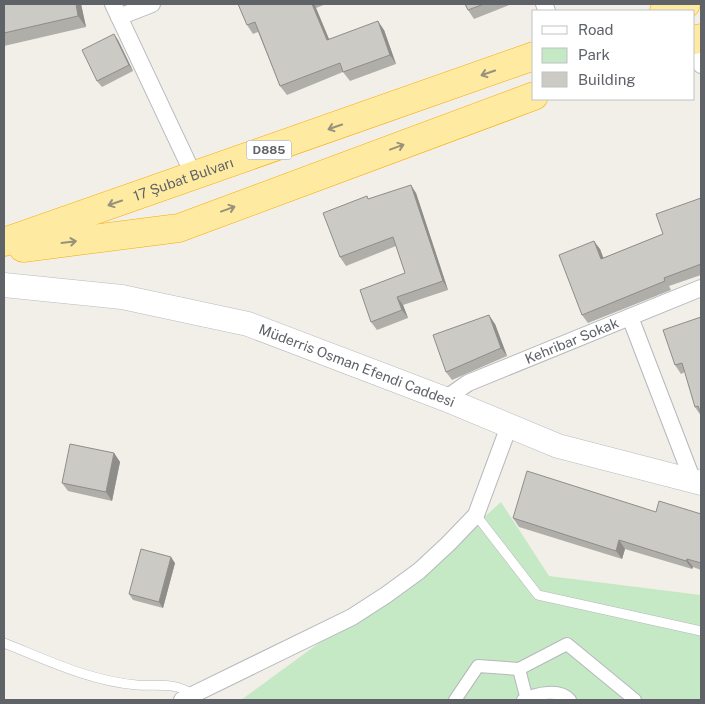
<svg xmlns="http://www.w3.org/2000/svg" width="705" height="704" viewBox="0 0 705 704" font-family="'Public Sans',sans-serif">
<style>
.green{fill:#c5e8c5}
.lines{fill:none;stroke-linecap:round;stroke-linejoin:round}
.service-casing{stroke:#b5b8bc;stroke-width:10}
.pedestrian-casing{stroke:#b5b8bc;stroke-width:14}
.minor-casing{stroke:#b5b8bc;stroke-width:18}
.secondary-casing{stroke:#b6babf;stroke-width:25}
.trunk-casing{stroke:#f9ab00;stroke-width:29}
.service{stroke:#fff;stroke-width:9}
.pedestrian{stroke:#fff;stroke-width:12}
.minor{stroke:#fff;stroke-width:16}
.secondary{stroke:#fff;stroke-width:24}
.trunk{stroke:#feeaa1;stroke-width:28}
.wall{fill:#afaea9}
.shaded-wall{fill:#8f8d8a}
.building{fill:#cccac5;stroke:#8f8d8a}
.oneway{stroke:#97927c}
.labels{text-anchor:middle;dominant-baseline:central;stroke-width:4.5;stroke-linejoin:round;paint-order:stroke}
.shield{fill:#fff;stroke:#8f9295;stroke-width:1}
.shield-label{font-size:12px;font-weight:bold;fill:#5f6368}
.street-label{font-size:14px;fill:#5f6368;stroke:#fff}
</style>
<rect width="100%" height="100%" fill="#f1efe8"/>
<path class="green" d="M501 502 549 576 701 595V700H241L452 546Z"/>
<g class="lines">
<g class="service-casing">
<path id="service" d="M476 515 538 595 701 631
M4 643C47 660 90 681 137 685 157 686 175 682 192 694"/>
</g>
<g class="pedestrian-casing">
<path id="pedestrian" d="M519 669 527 700
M455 700 478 666 519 669 567 644 635 700
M523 700C536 693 560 688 570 700"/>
</g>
<g class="minor-casing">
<g id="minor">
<path d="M113 4 194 176"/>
<path d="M544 4 547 11"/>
<path d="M119 17 152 4"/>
<path d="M694 45 701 65"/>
<path d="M630 317 693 481"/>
<path id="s1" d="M445 399 468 383 701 288"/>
<path d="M182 700 352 617 386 595 419 571 448 544 476 515 509 426"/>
</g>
</g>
<g class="secondary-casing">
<g id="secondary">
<path id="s2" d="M4 285 122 297 248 324 445 399 558 446 701 483"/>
</g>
</g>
<g class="trunk-casing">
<g id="trunk">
<path d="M664 11 686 4"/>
<path d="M694 40 701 38"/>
<path id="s3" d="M4 242 534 56"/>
<path d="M23 248 179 228 534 96"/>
</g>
</g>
<use href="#service" class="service"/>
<use href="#pedestrian" class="pedestrian"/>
<use href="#minor" class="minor"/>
<use href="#secondary" class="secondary"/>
<use href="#trunk" class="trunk"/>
</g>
<path class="wall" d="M4 4H81L86 27 4 46Z
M238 4H326L316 8 329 39 384 30 396 64 350 81 343 72 287 95 280 86 258 32 253 34 247 25Z
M465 4H512L474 19 468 10Z
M118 40 133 71 102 87 97 81Z
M416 193 448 290 403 305 408 318 377 330 371 322 405 273 396 246 346 266 340 257 369 199Z
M701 198V275L669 286 671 290 588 323 582 315 600 249 603 258 663 234Z
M701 317V416L695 407 685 372 681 374 675 365Z
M495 324 507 356 452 380 446 372Z
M114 453 120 462 112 501 68 491 62 483Z
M656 512 701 514V570L693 567 692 569 625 549 622 559 519 527 513 518Z
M175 563 163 608 133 600 129 594Z"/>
<path class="shaded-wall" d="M76 4H81L86 27 78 16Z
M312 4H314L316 8 333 49 327 40Z
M378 21 384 30 396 64 390 55Z
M114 34 118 40 133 71 129 65Z
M411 185 416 193 448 290 443 281Z
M594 241 600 249 607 267 601 259Z
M397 297 403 305 408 318 402 310Z
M489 315 495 324 507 356 501 348Z
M114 453 120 462 112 501 106 492Z
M619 540 625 549 622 559 616 551Z
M171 557 175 563 163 608 159 602Z
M687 559 693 567 692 569 686 561Z"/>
<path class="building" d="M4 4H76L78 16 4 33Z
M238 4H312L327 40 378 21 390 55 343 72 340 63 280 86 255 22 247 25Z
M465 4H484L468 10Z
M114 34 129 65 97 81 82 50Z
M411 185 443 281 397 297 402 310 371 322 360 290 405 273 393 237 340 257 323 213 367 196 368 199Z
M701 198V264L664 278 665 281 582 315 559 255 594 241 601 259 663 234 656 214Z
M489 315 501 348 446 372 433 335Z
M701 317V414L698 406 695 407 682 363 675 365 663 330Z
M70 444 114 453 106 492 62 483Z
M527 471 656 512 659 501 701 514V563L687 559 686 561 619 540 616 551 513 518Z
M141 549 171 557 159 602 129 594Z"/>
<defs><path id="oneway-shaft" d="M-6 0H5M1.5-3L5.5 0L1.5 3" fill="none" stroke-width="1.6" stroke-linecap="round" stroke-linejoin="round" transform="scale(1.25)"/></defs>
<g class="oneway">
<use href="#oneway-shaft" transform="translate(488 73) rotate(161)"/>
<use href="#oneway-shaft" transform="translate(335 127) rotate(161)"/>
<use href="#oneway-shaft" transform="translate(397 147) rotate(-20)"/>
<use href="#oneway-shaft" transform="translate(115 203) rotate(161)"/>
<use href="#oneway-shaft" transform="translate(228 209) rotate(-20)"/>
<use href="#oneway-shaft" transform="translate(69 242) rotate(-7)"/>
</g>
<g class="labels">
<rect class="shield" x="246.5" y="140.5" width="45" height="19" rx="4"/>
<g class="shield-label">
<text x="269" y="150">D885</text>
</g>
<g class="street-label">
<text stroke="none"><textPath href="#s3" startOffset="190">17 Şubat Bulvarı</textPath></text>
<text stroke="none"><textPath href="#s1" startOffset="140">Kehribar Sokak</textPath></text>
<text stroke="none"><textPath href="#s2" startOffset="364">Müderris Osman Efendi Caddesi</textPath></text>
</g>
</g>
<rect width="705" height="704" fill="none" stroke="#5f6368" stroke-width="10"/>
<rect x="532" y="10" width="162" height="90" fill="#ffffff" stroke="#bfc1c3"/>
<rect x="542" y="26" width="25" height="8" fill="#ffffff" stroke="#bfc1c3"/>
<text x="578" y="35" font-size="15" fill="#5f6368">Road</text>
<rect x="542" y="48" width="25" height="15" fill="#c5e8c5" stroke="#bfc1c3"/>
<text x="578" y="60" font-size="15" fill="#5f6368">Park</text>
<rect x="542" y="72" width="25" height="15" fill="#cccac5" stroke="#bfc1c3"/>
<text x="578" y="85" font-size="15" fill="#5f6368">Building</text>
</svg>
